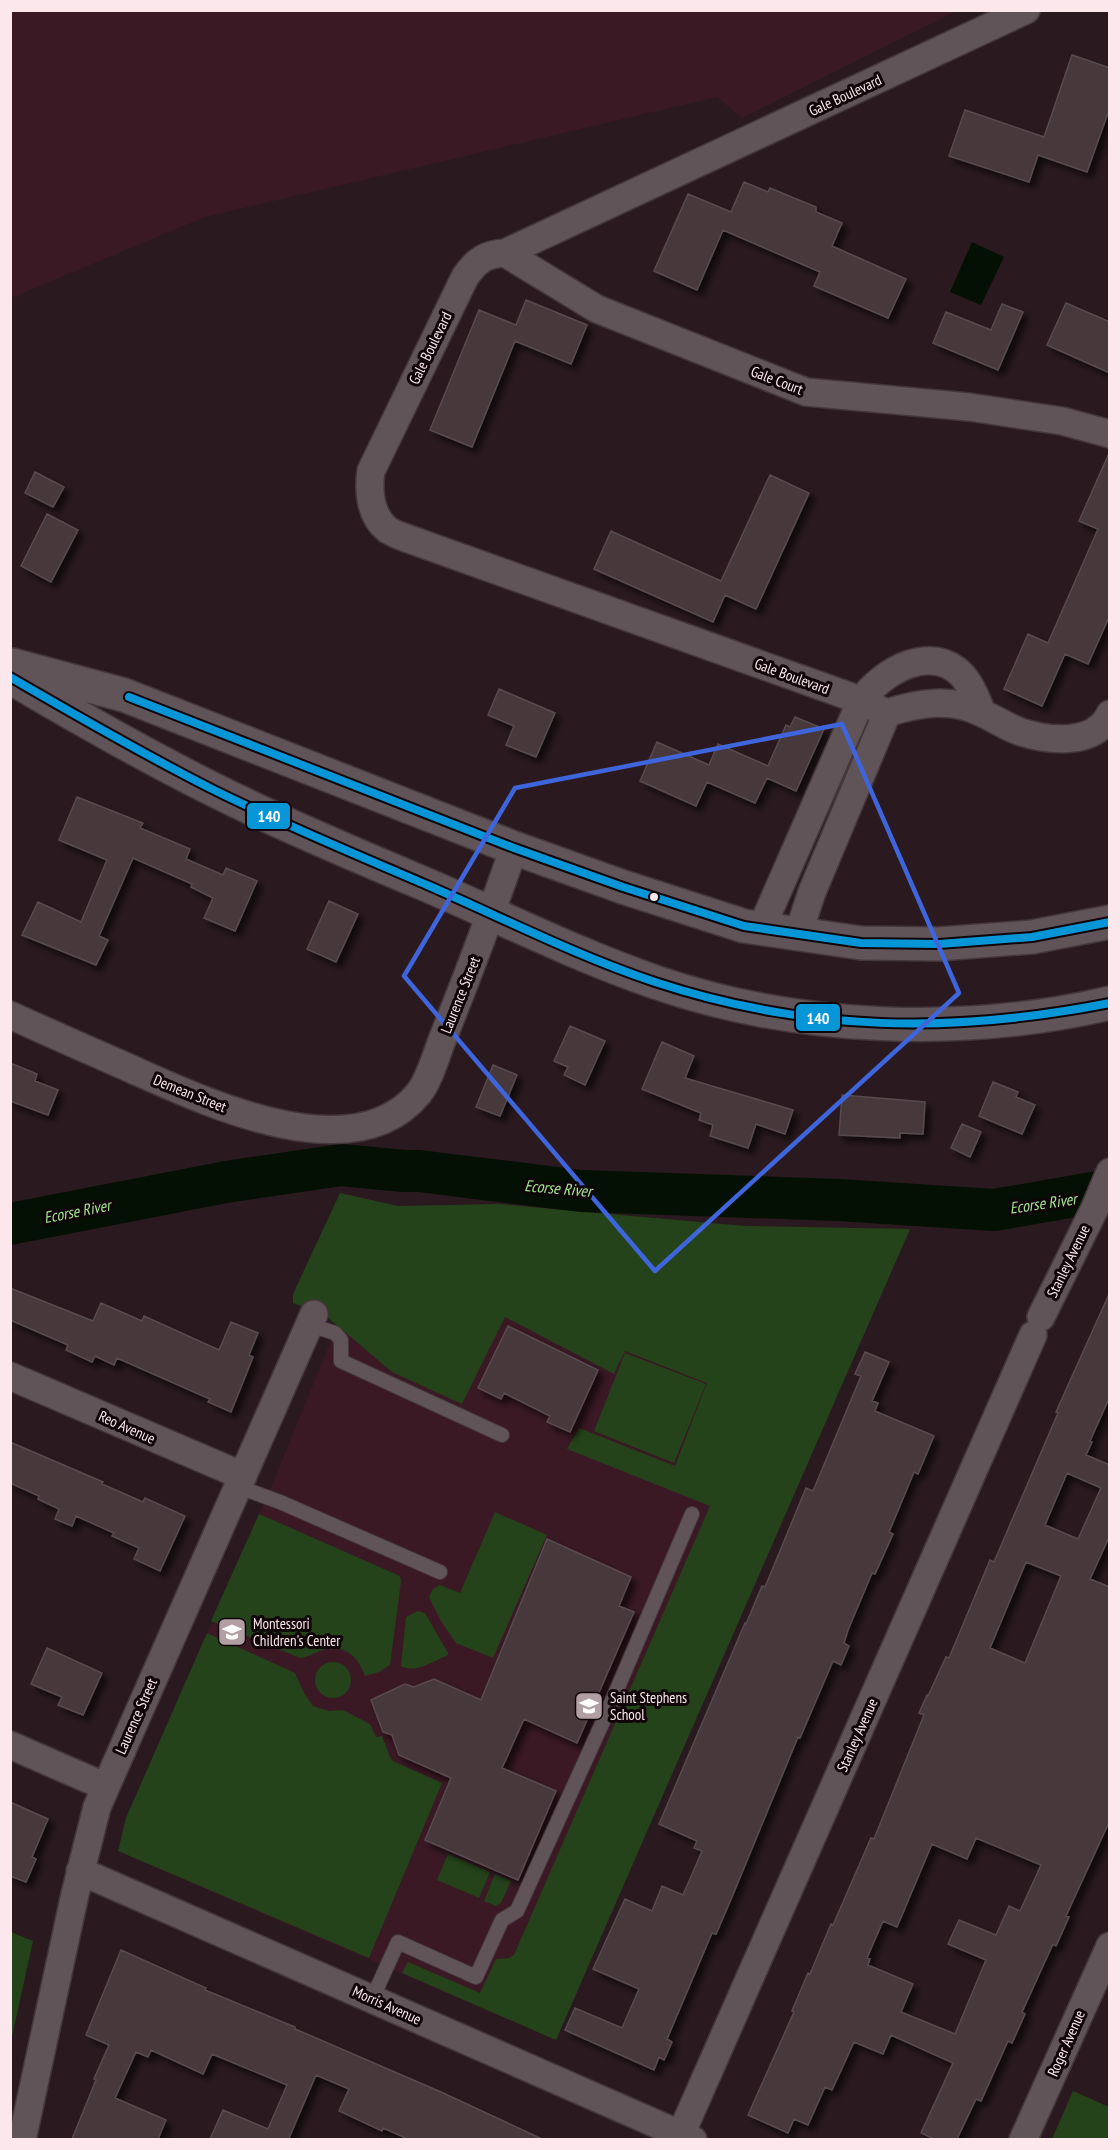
<svg xmlns="http://www.w3.org/2000/svg" width="1120" height="2150" viewBox="0 0 1120 2150" font-family="'PT Sans Narrow',sans-serif">
<style>
.built{fill:#3a1924}
.green{fill:#24431a}
.water{fill:#041003}
.lines{fill:none;stroke-linecap:round;stroke-linejoin:round}
.river{stroke:#041003;stroke-width:42}
.building{fill:#46373b;stroke:#594b4f;stroke-width:1.5;fill-rule:evenodd;filter:url(#shadow)}
.lane-casing{stroke:#44373b;stroke-width:16}
.street-casing{stroke:#44373b;stroke-width:30}
.secondary-casing{stroke:#44373b;stroke-width:36}
.lane{stroke:#615458;stroke-width:14}
.street{stroke:#615458;stroke-width:27}
.secondary{stroke:#615458;stroke-width:33}
.bus-1-casing{stroke:#100508;stroke-width:12}
.bus-1{stroke:#0696d7;stroke-width:8}
.marked{fill:none;stroke:#3e65db;stroke-width:4.5;stroke-linejoin:round}
.bus-dot{fill:#fbe7ec;stroke:#100508;stroke-width:2}
.labels{text-anchor:middle;dominant-baseline:central;stroke-width:6;stroke-linejoin:round;paint-order:stroke}
.street-label{font-size:15px;fill:#fbe7ec;stroke:#100508}
.poi-label{font-size:15px;fill:#fbe7ec;stroke:#100508;text-anchor:start}
.water-label{font-size:16px;font-style:italic;fill:#a2e490;stroke:#100508}
.line-badge{stroke:#100508;stroke-width:2}
.badge-label{font-size:16px;text-anchor:middle;font-weight:bold;fill:#fff}
</style>
<defs>
<filter id="shadow"><feDropShadow dx="5.5" dy="5.5" stdDeviation="3" flood-color="#0009"/></filter>
</defs>
<rect width="100%" height="100%" fill="#2a1a1f"/>
<path class="built" d="M11 10H957V11L742 118 717 97 205 217 11 298Z
M498 1204 745 1226 910 1229 556 2040 118 1851 126 1818 272 1485 337 1326 398 1206Z"/>
<path class="green" d="M340 1193 398 1206 498 1204 745 1226 910 1229 556 2040 402 1973 408 1962 480 1993 496 1959 509 1958 514 1955 710 1506 567 1449 579 1428 675 1466 707 1383 625 1351 614 1374 505 1317 462 1404 392 1372 326 1316 293 1303V1294Z
M625 1353 706 1384 674 1463 594 1431Z
M495 1512 547 1535 493 1658 456 1643 441 1621 429 1597 433 1589 440 1585 460 1593Z
M259 1514 400 1576 401 1581 390 1665 379 1672 365 1676C359 1659 347 1645 327 1649 317 1651 310 1657 300 1658L211 1621Z
M418 1611 425 1613 448 1653V1655C434 1661 415 1674 401 1666L406 1617Z
M207 1633 295 1673 304 1693 313 1706 329 1711 343 1710 370 1724 376 1737 382 1736 390 1757 393 1761 442 1783 369 1958 118 1851 126 1818Z
M315 1680a18 18 0 1 1 36 0a18 18 0 1 1-36 0Z
M448 1854 490 1872 479 1898 437 1880Z
M495 1874 511 1881 501 1903 496 1906 484 1901Z
M11 1932 33 1941 11 2041Z
M1073 2091 1109 2107V2139H1052Z"/>
<path class="water" d="M972 242 1004 257 981 305 950 292Z"/>
<g class="lines">
<path class="river" d="M10 1224 226 1182 341 1165 404 1171H419L581 1191 839 1200 994 1210 1098 1192 1110 1193"/>
</g>
<path class="building" d="M1072 55 1110 68V107L1087 172 1038 155 1029 182 949 156 965 110 1044 137Z
M744 182 768 192 770 188 816 207V212L842 223 832 246 906 279 888 318 814 286 820 272 723 230 697 290 654 271 688 194 731 212Z
M526 300 587 325 571 364 515 341 472 447 430 430 479 310 516 325Z
M1066 303 1110 322V373L1047 345Z
M1002 304 1023 312 998 370 933 343 946 312 991 330Z
M1110 451V615L1088 664 1065 654 1042 706 1004 689 1028 634 1048 643 1098 529 1079 521Z
M35 472 64 487 53 507 25 493Z
M770 475 809 493 756 609 725 595 713 622 594 569 611 531 721 581Z
M47 514 78 530 51 582 21 566Z
M499 689 555 713 536 757 506 745 514 726 488 715Z
M795 717 824 729 796 791 767 778 755 803 707 782 696 806 640 781 657 742 709 765 718 744 768 766 786 725 790 727Z
M77 797 143 823 140 828 190 849 186 859 223 875 226 868 257 881 235 931 204 918 213 898 191 887 192 884 133 858 99 936 108 940 96 965 22 935 38 902 81 922 107 860 59 840Z
M329 901 358 914 336 962 307 949Z
M570 1026 605 1041 585 1085 564 1075 568 1067 554 1061Z
M662 1042 694 1056 685 1078 793 1110 785 1134 756 1124 748 1148 710 1136 713 1125 699 1120 701 1113 642 1089Z
M10 1063 37 1074 35 1081 58 1090 48 1115 10 1101Z
M493 1065 517 1075 500 1116 476 1107Z
M993 1082 1018 1092 1016 1097 1035 1105 1022 1134 979 1116Z
M842 1095 925 1102 923 1134 900 1133V1138L839 1135Z
M962 1124 981 1132 970 1157 951 1148Z
M10 1288 93 1321 101 1303 142 1321 144 1316 219 1350 231 1322 258 1333 249 1355 253 1357 231 1412 208 1402 210 1399 117 1358 114 1365 95 1356 92 1362 66 1350 68 1345 10 1320Z
M1110 1292V1396L1090 1441 1092 1442 1086 1455 1110 1465V1535L1090 1579 1110 1587V1820L1066 1916 1069 1917 1056 1946 1053 1944 1022 2012 1025 2014 1012 2043 1008 2041 981 2101 976 2099 957 2139H934L921 2133 953 2063 891 2035 883 2054 854 2042 832 2090 825 2087 808 2125 794 2119 788 2133 748 2115 794 2012 792 2011 808 1973 810 1974 831 1924 833 1925 871 1838 874 1839 924 1715 919 1713 927 1695 928 1696 946 1657 949 1658 990 1560 994 1562 1058 1413 1056 1412ZM1067 1473 1101 1488 1078 1539 1045 1525ZM1026 1562 1061 1576 1025 1663 990 1648ZM976 1838 1041 1865 1020 1911 1009 1906 996 1935 959 1920 948 1944 986 1960 955 2034 901 2012 913 1984 868 1965 870 1959 867 1958 883 1921 897 1927 932 1844 967 1859Z
M508 1326 598 1370 570 1432 547 1422 550 1416 504 1393 501 1399 478 1388Z
M865 1352 889 1362 872 1401 878 1403 875 1411 934 1436 918 1474 914 1472 889 1532 893 1534 875 1574 872 1573 848 1630 844 1643 849 1646 841 1665 833 1661 800 1738 798 1737 732 1897 716 1934 712 1933 667 2039 672 2042 664 2060 659 2057 654 2070 565 2030 575 2008 622 2028 639 1989 593 1969 625 1899 652 1911 662 1886 683 1895 702 1851 694 1848 697 1841 659 1824 745 1623 746 1624 762 1586 765 1587 806 1488 813 1491 861 1376 855 1374Z
M10 1442 103 1482 102 1484 143 1502 145 1498 185 1516 160 1571 134 1559 139 1548 112 1536 114 1533 76 1516 72 1526 55 1519 59 1509 38 1499 39 1496 10 1483Z
M547 1539 631 1577 619 1606 634 1612 577 1743 524 1719 502 1768 556 1791 518 1880 425 1840 451 1778 399 1755 392 1735 383 1732 371 1700 405 1684 414 1687 434 1679 481 1700Z
M47 1648 102 1673 83 1715 58 1705 62 1697 31 1684Z
M10 1802 48 1819 32 1857 36 1859 26 1882 10 1876Z
M121 1950 206 1988 205 1990 295 2027V2029L441 2092 542 2139H408L383 2128 382 2131 339 2111 349 2089 316 2075 289 2138 292 2139H210L223 2110 268 2129 287 2085 212 2054 203 2074 151 2050 148 2057 136 2052 115 2098 166 2120 158 2139H72L96 2080 94 2079 109 2045 86 2035Z"/>
<g class="lines">
<g class="lane-casing">
<path id="lane" d="M310 1325 335 1333 341 1340V1361L502 1435
M239 1487 280 1502 440 1572
M372 1999 398 1942 476 1977 502 1920 517 1911 606 1715 692 1514"/>
</g>
<g class="street-casing">
<path id="street" d="M505 253 597 309 806 392 969 407 1062 421 1110 434
M982 713C995 719 1007 727 1021 732 1049 741 1095 746 1110 714
M761 929 861 701C882 671 932 642 963 676 972 687 977 700 982 713 952 697 918 703 887 713L861 701 857 699 406 538C400 536 393 533 388 530 370 516 368 491 371 471L465 277C476 261 485 254 505 253L1026 10
M798 934 812 892 887 713
M10 1015C49 1033 88 1050 127 1067 201 1100 353 1174 419 1093 430 1079 437 1052 444 1035 469 973 492 911 514 848
M1041 1317 1095 1208 1110 1172
M10 1376 243 1476
M10 1745 104 1786
M80 1871 693 2140
M681 2134 1033 1335
M22 2140 75 1894 97 1807 314 1314
M1023 2140 1110 1946"/>
</g>
<g class="secondary-casing">
<path id="secondary" d="M12 665 124 695 514 848 623 887 744 926 861 943 939 944 1032 937 1110 922
M10 677C86 722 163 766 243 804 303 833 365 859 427 885 503 918 577 955 655 982 796 1031 965 1037 1110 1003"/>
</g>
<use href="#lane" class="lane"/>
<use href="#street" class="street"/>
<use href="#secondary" class="secondary"/>
<g class="bus-1-casing">
<path id="bus-1" d="M10 677C77 716 143 754 212 789 282 824 355 854 427 885 503 918 577 956 655 982 807 1032 953 1034 1110 1003
M129 697 514 848 623 887 744 926 861 943 939 944 1032 937 1110 922"/>
</g>
<use href="#bus-1" class="bus-1"/>
</g>
<path class="marked" d="M842 724 959 993 655 1271 404 976 515 788Z"/>
<defs>
<g id="school-square" transform="scale(1.5)"><rect x="-9" y="-9" width="18" height="18" rx="4" fill="#b29fa4" stroke="#100508"/><path d="M0-5L7-2L0 1L-7-2ZM-4 1L0 2.5L4 1V4Q0 6-4 4Z" fill="#fff"/></g>
</defs>
<g fill-rule="evenodd">
<use href="#school-square" x="232" y="1632"/>
<use href="#school-square" x="589" y="1706"/>
</g>
<circle class="bus-dot" cx="654" cy="897" r="5"/>
<g class="labels">
<g class="street-label">
<text transform="translate(845 95) rotate(-25)">Gale Boulevard</text>
<text transform="translate(430 348) rotate(-64)">Gale Boulevard</text>
<text transform="translate(777 380) rotate(21)">Gale Court</text>
<text transform="translate(792 676) rotate(20)">Gale Boulevard</text>
<text transform="translate(460 995) rotate(-68)">Laurence Street</text>
<text transform="translate(190 1093) rotate(22)">Demean Street</text>
<text transform="translate(1068 1261) rotate(-64)">Stanley Avenue</text>
<text transform="translate(127 1427) rotate(24)">Reo Avenue</text>
<text transform="translate(136 1716) rotate(-66)">Laurence Street</text>
<text transform="translate(857 1735) rotate(-66)">Stanley Avenue</text>
<text transform="translate(387 2005) rotate(24)">Morris Avenue</text>
<text transform="translate(1066 2043) rotate(-66)">Roger Avenue</text>
</g>
<g class="poi-label">
<text x="253" y="1623">Montessori<tspan x="253" dy="17">Children's Center</tspan></text>
<text x="610" y="1697">Saint Stephens<tspan x="610" dy="17">School</tspan></text>
</g>
<g class="water-label">
<text transform="translate(558 1188) rotate(5)">Ecorse River</text>
<text transform="translate(1043 1203) rotate(-8)">Ecorse River</text>
<text transform="translate(77 1211) rotate(-11)">Ecorse River</text>
</g>
</g>
<g class="line-badge">
<rect x="246" y="802" width="45" height="28" rx="6" fill="#0696d7"/>
<rect x="795" y="1003" width="46" height="29" rx="6" fill="#0696d7"/>
</g>
<g class="badge-label">
<text x="269" y="822">140</text>
<text x="818" y="1024">140</text>
</g>
<rect width="1120" height="2150" fill="none" stroke="#fbe7ec" stroke-width="24"/>
</svg>
